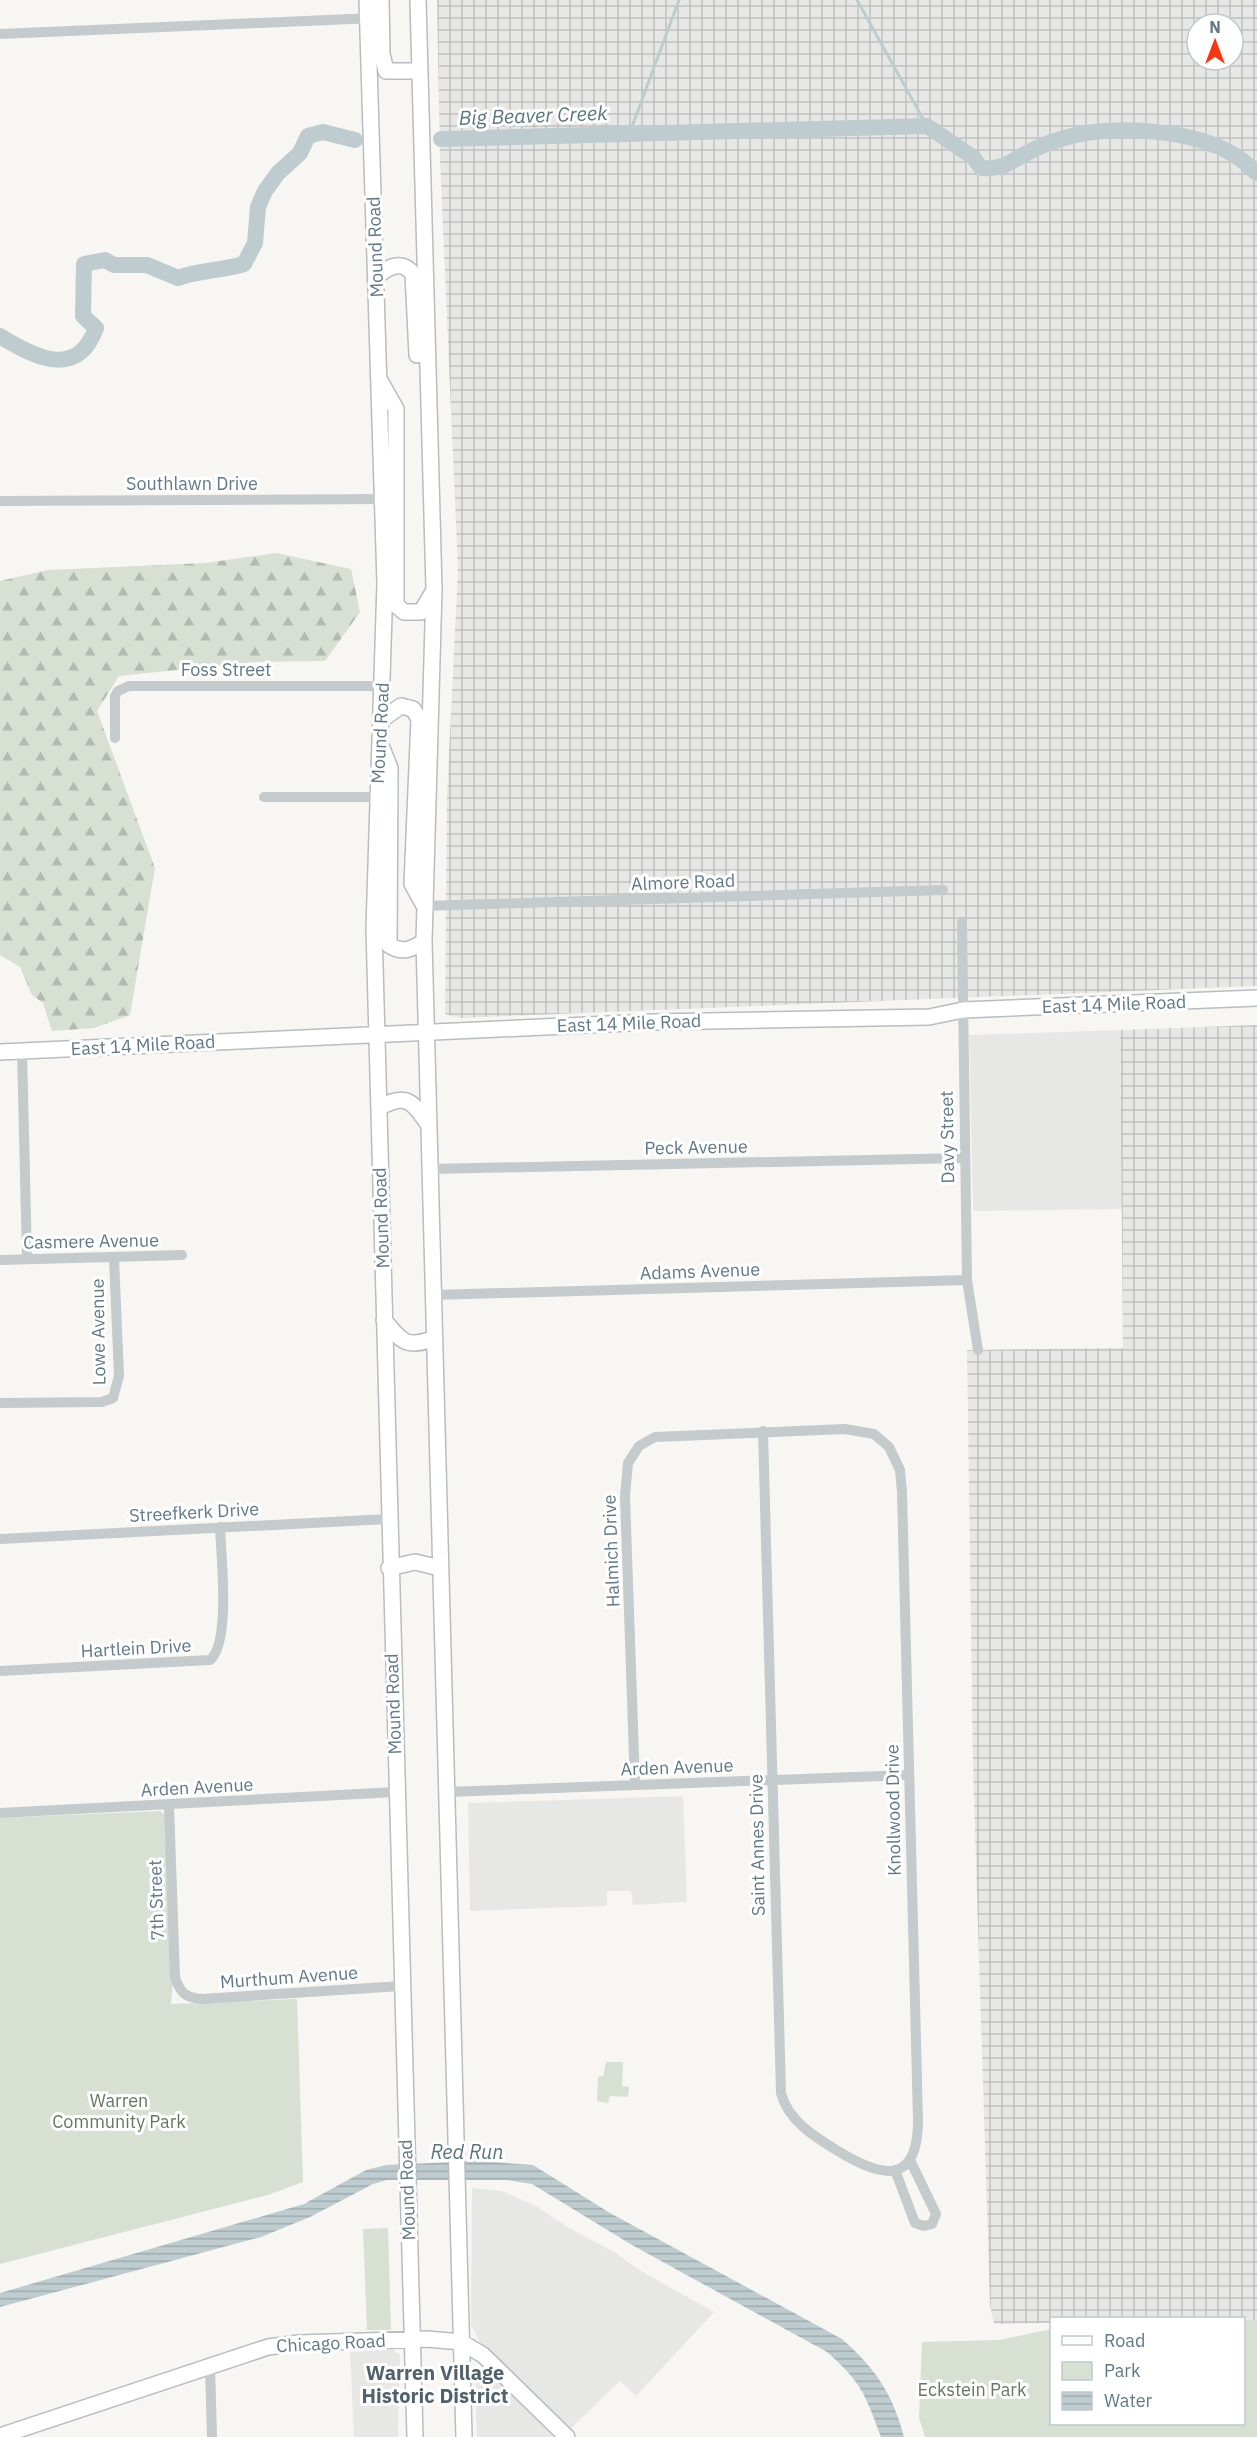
<svg xmlns="http://www.w3.org/2000/svg" width="1257" height="2437" viewBox="0 0 1257 2437" font-family="'IBM Plex Sans',sans-serif">
<style>
.built{fill:#e7e8e6}
.industrial{fill:url(#industrial-grid);fill-rule:evenodd}
.forest{fill:url(#forest-firs)}
.green{fill:#d8dfd3}
.water{fill:url(#water-rules)}
.lines{fill:none;stroke-linecap:round;stroke-linejoin:round}
.stream{stroke:#beccd0;stroke-width:3}
.river{stroke:#beccd0;stroke-width:16}
.secondary-casing{stroke:#b7bdc1;stroke-width:18}
.street{stroke:#c5cacd;stroke-width:10}
.secondary{stroke:#fff;stroke-width:15}
.labels{text-anchor:middle;dominant-baseline:central;stroke-width:6;stroke-linejoin:round;paint-order:stroke}
.street-label{font-size:18px;fill:#627987;stroke:#fff}
.park-label{font-size:18px;fill:#65785e;stroke:#fff}
.water-label{font-size:20px;font-style:italic;fill:#59767c;stroke:#fff}
.neighbourhood-label{font-size:20px;font-weight:bold;fill:#51616b;stroke:#fff}
</style>
<defs>
<pattern id="industrial-grid" width="8" height="8" patternUnits="userSpaceOnUse" patternTransform="scale(1.5)"><rect width="8" height="8" fill="#e7e8e6"/><path d="M0 4h8M4 0v8" fill="none" stroke="#bfc1c0"/></pattern>
<pattern id="forest-firs" width="22" height="20" patternUnits="userSpaceOnUse" patternTransform="scale(1.5)"><rect width="22" height="20" fill="#d8dfd3"/><path d="M5 1l3.5 6h-7zM16 11l3.5 6h-7z" fill="#b3bab1"/></pattern>
<pattern id="water-rules" width="6" height="5" patternUnits="userSpaceOnUse" patternTransform="scale(1.5)"><rect width="6" height="5" fill="#beccd0"/><path d="M0 2.5h6" fill="none" stroke="#9eaaae"/></pattern>
</defs>
<rect width="100%" height="100%" fill="#f7f6f2"/>
<path class="built" d="M1120 1030 1122 1209 973 1211 969 1035Z
M683 1796 687 1902 633 1905 631 1891H607V1906L470 1911 468 1803Z
M472 2188 502 2191 536 2206 569 2228 616 2253 641 2271 714 2312 636 2396 620 2381 571 2428 480 2342 471 2325Z
M393 2349 400 2355 398 2437H354L350 2352Z
M489 2371 555 2437H477L475 2385Z"/>
<path class="industrial" d="M437 0H1257V986L460 1018 445 1014 447 797 458 569 440 159ZM1197 24H1233V60H1197Z
M1257 1025V2320L1052 2318 1051 2323 994 2324 990 2305 973 1767 967 1350 1123 1348 1120 1030Z"/>
<path class="forest" d="M276 553 351 569 360 612 325 661 254 662 119 676 97 711 155 868 130 1015 94 1028 52 1031 43 1003 32 995 20 967 0 955V581L48 570 206 563Z"/>
<path class="green" d="M160 1811 165 1815 173 1981 171 2004 297 1999 303 2182 268 2195 0 2264V1818Z
M606 2062H623L622 2086 629 2087 628 2097 610 2096 608 2103 597 2101 598 2077 603 2076Z
M388 2228 391 2330H367L363 2229Z
M1244 2320H1257V2437H925L919 2418 922 2342 1000 2340 1051 2329 1052 2424H1244Z"/>
<path class="water" d="M478 2161 533 2165 610 2213 842 2339C875 2368 893 2394 904 2437H881C865 2394 862 2383 827 2352L632 2245 532 2184 507 2180H387L373 2184 310 2217 261 2237 0 2307V2293L304 2204 366 2170 386 2165Z"/>
<g class="lines">
<path class="stream" d="M857 0 927 126
M630 132 679 0"/>
<path class="river" d="M441 139 927 126 974 158 981 168C1006 170 1011 160 1031 151 1040 146 1051 142 1061 139 1109 124 1192 128 1236 156 1243 160 1250 168 1257 173
M0 336C34 357 77 380 96 328L83 316 84 264 105 260 114 265H147L178 278C199 270 221 271 244 264L255 243 258 207 265 191 278 173 300 153 308 136 323 132 355 140"/>
<g class="secondary-casing">
<path id="secondary" d="M367 0 385 583 374 928 415 2437
M381 0 382 54 386 71H420
M418 0 434 589 424 941 464 2437
M376 277C388 267 402 259 413 274L417 355
M379 379 396 409V605L404 612H421L433 592
M381 720 401 706 413 709 419 719 412 884 423 904
M382 748 390 768 389 945C402 954 413 949 424 941
M0 1052 652 1022 929 1017 963 1010 1257 998
M379 1108C406 1092 413 1102 428 1124
M384 1320C402 1342 406 1349 435 1338
M389 1568 415 1562 440 1568
M0 2436 268 2347 299 2343 427 2339 461 2342 483 2355 567 2437"/>
</g>
<path class="street" d="M0 34 374 18
M0 501 383 499
M115 738V696L118 691 129 686H382
M264 797H384
M424 906 943 890
M962 922 967 1280 978 1350
M22 1051 27 1259
M430 1169 964 1158
M0 1260 182 1255
M434 1295 967 1280
M0 1403 102 1402 113 1398 119 1376 114 1258
M0 1539 389 1519
M0 1671 210 1660C231 1643 221 1555 220 1527
M635 1785 625 1496 628 1463 639 1446 655 1437 845 1429 874 1434 889 1447 900 1470 902 1492 918 2120C918 2186 882 2178 838 2151 815 2137 788 2121 781 2093L763 1431
M446 1792 909 1775
M169 1806 175 1977C180 1993 186 1998 202 1999L401 1986
M0 1813 396 1792
M895 2170 915 2223 924 2226 932 2224 936 2214 910 2160
M210 2366 212 2437"/>
<use href="#secondary" class="secondary"/>
</g>
<g class="labels">
<g class="street-label">
<text transform="translate(375 247) rotate(-92)">Mound Road</text>
<text x="192" y="483">Southlawn Drive</text>
<text x="226" y="669">Foss Street</text>
<text transform="translate(380 733) rotate(-87)">Mound Road</text>
<text transform="translate(683 882) rotate(-2)">Almore Road</text>
<text transform="translate(1114 1004) rotate(-2)">East 14 Mile Road</text>
<text transform="translate(629 1023) rotate(-2)">East 14 Mile Road</text>
<text transform="translate(143 1045) rotate(-3)">East 14 Mile Road</text>
<text transform="translate(947 1137) rotate(-91)">Davy Street</text>
<text transform="translate(696 1147) rotate(-1)">Peck Avenue</text>
<text transform="translate(381 1218) rotate(-92)">Mound Road</text>
<text transform="translate(91 1241) rotate(-1)">Casmere Avenue</text>
<text transform="translate(700 1271) rotate(-2)">Adams Avenue</text>
<text transform="translate(98 1332) rotate(-91)">Lowe Avenue</text>
<text transform="translate(194 1512) rotate(-3)">Streefkerk Drive</text>
<text transform="translate(611 1551) rotate(-92)">Halmich Drive</text>
<text transform="translate(136 1648) rotate(-3)">Hartlein Drive</text>
<text transform="translate(393 1704) rotate(-92)">Mound Road</text>
<text transform="translate(677 1767) rotate(-2)">Arden Avenue</text>
<text transform="translate(197 1787) rotate(-3)">Arden Avenue</text>
<text transform="translate(893 1810) rotate(-91)">Knollwood Drive</text>
<text transform="translate(757 1845) rotate(-91)">Saint Annes Drive</text>
<text transform="translate(156 1900) rotate(-92)">7th Street</text>
<text transform="translate(289 1977) rotate(-4)">Murthum Avenue</text>
<text transform="translate(407 2190) rotate(-92)">Mound Road</text>
<text transform="translate(331 2343) rotate(-3)">Chicago Road</text>
</g>
<g class="park-label">
<text x="119" y="2100">Warren<tspan x="119" dy="21">Community Park</tspan></text>
<text x="972" y="2389">Eckstein Park</text>
</g>
<g class="water-label">
<text transform="translate(533 115) rotate(-2)">Big Beaver Creek</text>
<text x="467" y="2151">Red Run</text>
</g>
<g class="neighbourhood-label">
<text x="435" y="2372">Warren Village<tspan x="435" dy="23">Historic District</tspan></text>
</g>
</g>
<rect x="1050" y="2317" width="195" height="108" fill="#ffffff" stroke="#c0c9cf" stroke-width="1.5"/>
<rect x="1062" y="2336" width="30" height="9" fill="#ffffff" stroke="#c0c9cf" stroke-width="1.5"/>
<text x="1104" y="2347" font-size="18" fill="#627987">Road</text>
<rect x="1062" y="2362" width="30" height="18" fill="#d8dfd3" stroke="#c0c9cf" stroke-width="1.5"/>
<text x="1104" y="2377" font-size="18" fill="#627987">Park</text>
<rect x="1062" y="2392" width="30" height="18" fill="url(#water-rules)" stroke="#c0c9cf" stroke-width="1.5"/>
<text x="1104" y="2407" font-size="18" fill="#627987">Water</text>
<g transform="translate(1215 42)"><circle r="28" fill="#ffffff" stroke="#c0c9cf" stroke-width="1.5"/>
<path d="M0-4.5L10 22L0 15L-10 22Z" fill="#f63713"/>
<text y="-9" font-size="16" font-weight="bold" text-anchor="middle" fill="#627987">N</text>
</g>
</svg>
